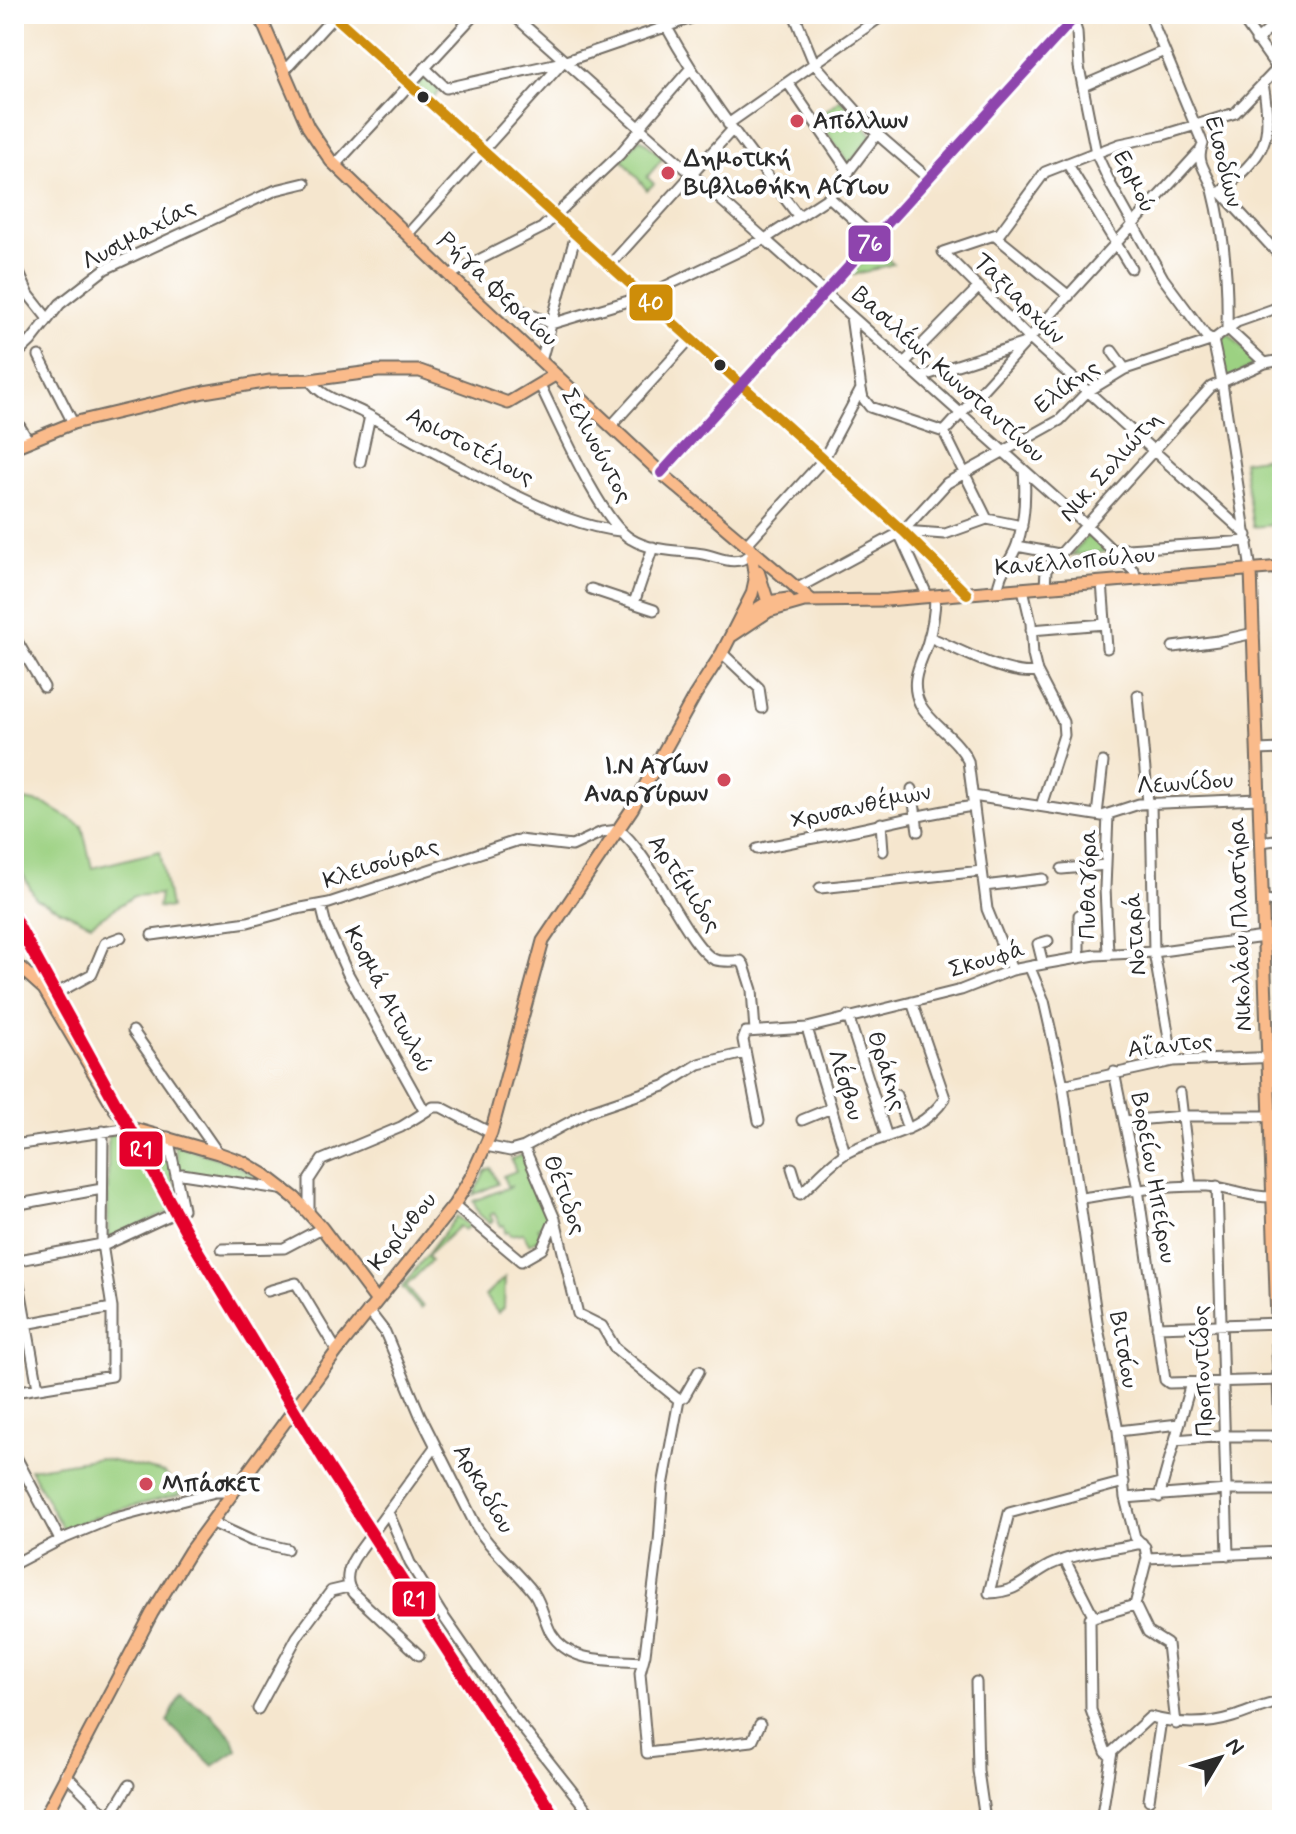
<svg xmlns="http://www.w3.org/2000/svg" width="1296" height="1834" viewBox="0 0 1296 1834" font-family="Mynerve,sans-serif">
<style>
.green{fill:#9cd182;stroke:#647e56;stroke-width:2}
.forest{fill:#7db370;stroke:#546f4e;stroke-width:2}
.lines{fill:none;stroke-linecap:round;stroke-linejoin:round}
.minor-casing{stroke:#726c64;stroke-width:13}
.major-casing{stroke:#726c64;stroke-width:15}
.minor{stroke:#fff;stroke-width:9}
.major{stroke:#fabb8b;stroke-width:11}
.bus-1-casing{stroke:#fff;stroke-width:16}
.bus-2-casing{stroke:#fff;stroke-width:16}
.bus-1{stroke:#ce8d09;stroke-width:10}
.bus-2{stroke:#8e44ad;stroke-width:10}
.rail-1-casing{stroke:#fff;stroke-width:18}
.rail-1{stroke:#e4002b;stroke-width:12}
.bus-dot{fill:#2b2b2b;stroke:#fff;stroke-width:3}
.poi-dot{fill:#d1495b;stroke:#fff;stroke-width:3}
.labels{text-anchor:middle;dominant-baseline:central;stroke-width:8;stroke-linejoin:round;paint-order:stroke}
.poi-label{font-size:24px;font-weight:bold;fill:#2b2b2b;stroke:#fff;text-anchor:start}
.street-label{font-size:24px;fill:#2b2b2b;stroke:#fff}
.line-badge{stroke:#fff;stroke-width:3}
.badge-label{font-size:22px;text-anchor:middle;font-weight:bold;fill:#fff}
</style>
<rect width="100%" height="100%" fill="#fff"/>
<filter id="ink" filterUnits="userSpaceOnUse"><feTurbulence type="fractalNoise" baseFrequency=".0125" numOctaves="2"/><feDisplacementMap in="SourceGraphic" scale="16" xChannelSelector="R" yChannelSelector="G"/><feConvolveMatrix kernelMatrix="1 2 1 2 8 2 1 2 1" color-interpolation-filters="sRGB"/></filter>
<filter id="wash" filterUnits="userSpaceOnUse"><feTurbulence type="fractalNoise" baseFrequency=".006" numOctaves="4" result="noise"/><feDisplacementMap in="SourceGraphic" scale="32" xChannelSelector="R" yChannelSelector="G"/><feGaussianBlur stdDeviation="1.8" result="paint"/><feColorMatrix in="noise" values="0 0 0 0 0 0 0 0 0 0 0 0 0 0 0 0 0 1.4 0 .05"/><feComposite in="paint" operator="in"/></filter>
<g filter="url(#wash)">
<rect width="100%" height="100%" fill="#f5e6ce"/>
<path class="green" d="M427 74 442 88 432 100 416 86Z
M840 99 872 135 849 164 817 118Z
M640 138 663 158 647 177 654 184 647 190 622 159Z
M876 247 893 264 854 275 852 273Z
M1228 333 1256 361 1255 364 1227 380 1218 344 1219 340Z
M1282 455V524L1253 527 1243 461Z
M1089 534 1108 552 1071 555Z
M14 798 45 804 82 826 92 868 160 851 170 908 158 907 160 894 134 896 91 924 36 899 14 857Z
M128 1132 165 1141 179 1208 108 1239V1135Z
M174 1144C207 1155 243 1164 271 1186L180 1171Z
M522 1155 538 1191 535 1193 537 1200 542 1198 551 1220 538 1227 542 1238 529 1244 523 1233 510 1235 508 1231 505 1233 504 1225 501 1226 494 1213 490 1215 493 1221 489 1223 479 1214 473 1201 512 1186H507L503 1176 516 1171 511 1159Z
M491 1168 498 1184 473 1195 485 1171Z
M457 1216 469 1226 464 1230 459 1226 427 1256 431 1261 406 1286 423 1307 421 1309 402 1287Z
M505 1277 504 1308 498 1313 485 1296Z
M99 1458 165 1473 181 1494 106 1513 63 1530 30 1469Z"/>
<path class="forest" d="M181 1694 209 1712 233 1738 237 1750 213 1766 167 1722Z"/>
</g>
<g filter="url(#ink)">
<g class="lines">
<g class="minor-casing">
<path id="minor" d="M332 14 903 531 967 594
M512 14 1086 525 1134 571 1136 579
M662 14 670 25
M794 14 814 63 877 134 929 179
M1149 14 1203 144C1194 163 1209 173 1213 190 1224 233 1228 284 1227 328
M1239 14 1282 75
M1069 25 1075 26 1077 32 1079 67 1096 153 1111 185 1163 278 1206 336 1213 340
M666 26C704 95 752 155 799 217
M1256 41 1282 18
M425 68 446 88 563 62 703 14
M284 71 336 14
M788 83 849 172
M1083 86 1164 51
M728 124 885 14
M639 128 690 69
M1096 152 1045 172 1000 233 943 252 1031 340 1247 535
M1096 153 1120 144 1163 135 1235 113 1277 69
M1067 163 1131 268
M335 165 475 14
M1217 192H1221L1282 258
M1221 192C1266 151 1273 144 1263 83
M829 197 875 239
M407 235 563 62
M994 235 1069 296
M14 262 29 295 48 319
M610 265 732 130
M449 275 542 228 619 155 640 130
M524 311 551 324 645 296 765 239 829 197 877 134
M1213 340 1222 383 1251 570
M1112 351 1125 369
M39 356 73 423
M14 357 31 341 60 304 105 269 276 190 305 183
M541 361 576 234
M904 363 979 287
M1265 363 1282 360
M920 377 1025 343
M310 380C321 398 348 404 366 414 414 441 462 469 511 493 547 510 580 527 620 531
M540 385C557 419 601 522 631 539 652 552 680 550 703 554 720 557 735 567 750 555
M861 389 863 398 870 407 944 432 987 519
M14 417 28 440
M611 426 691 338
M944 432 1199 152
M360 462 370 416
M661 473 1078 14
M903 531 945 534 987 519 1022 526
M899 533 928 597
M745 546 823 460 861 389 851 316
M1017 546 1059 554
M1112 550 1248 541
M1102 582 1107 648
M1045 587 1046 570 1211 387 1265 363 1227 328
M591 589 654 610
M796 589 903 531 947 483 1060 420 1087 392 1125 369 1213 340 1237 322 1282 306
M1023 589 1031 623 1033 655 1037 672 1063 722 1064 735 1041 806
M998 591C998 573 1011 562 1017 545 1025 520 1026 496 1024 470
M935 596C935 613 932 629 927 645 920 665 909 682 920 704 932 726 958 738 968 761L987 909 1012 970
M634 603 653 547
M1031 630 1105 624
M14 636 44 687
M929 637C957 648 1007 677 1037 672
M1173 647 1218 641 1254 633
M722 653 759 688 762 708
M1138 695 1148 803
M1258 750 1282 749
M912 789 918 831
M973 796 1102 816 1139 804 1259 799
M1151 803 1154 952 1173 1061
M1097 815 1103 762
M1108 815 1105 888 1108 953
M881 823 883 851
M1261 842 1282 839
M757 849C785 843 813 838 841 833 886 824 929 812 974 806
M1062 869 1106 865
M984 886 1043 879
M820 888 982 871
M1263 902 1282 899
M321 905 326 925 347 972 425 1112
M1079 915V958
M152 935 248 922 296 909 329 903 519 840 572 846 602 832 619 830C651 853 690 952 716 960 723 962 733 961 741 961L744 965 752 990 755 1031
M1043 964 1038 944 1048 941
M1030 968 1044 1001 1063 1085 1098 1328 1118 1431 1125 1498 1135 1537 1145 1547 1147 1558 1135 1605 1148 1632 1167 1644 1176 1724
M50 997 92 974 105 943 121 937
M848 1016 887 1137
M807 1028 845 1153
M133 1031 218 1153
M1114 1072 1138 1189 1165 1380 1169 1383 1282 1380
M1063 1085 1173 1061 1282 1057
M1180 1093 1191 1186
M896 1095 908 1129
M802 1120 831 1108
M759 1121 743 1040 746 1032 807 1028 961 990 1012 970 1043 964 1095 955 1154 952 1264 937H1282
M1124 1121 1183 1116H1270
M14 1145 131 1128
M486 1146 510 1151 524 1147 590 1111 664 1086 699 1064 745 1053
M524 1147 555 1219 578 1314 602 1326 615 1348 679 1400 663 1486 659 1542 645 1654 640 1673 647 1753 752 1741 760 1724
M792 1168 800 1194C815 1181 831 1161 848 1152 885 1133 920 1135 945 1098L912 1002
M182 1174 286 1190
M1217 1186 1228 1555
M1081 1198C1123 1192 1165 1185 1207 1186 1231 1187 1259 1202 1282 1195
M14 1205 102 1189
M454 1205 521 1261 542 1249 555 1219
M309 1213V1180L322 1160 401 1127 433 1107H441L491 1133
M14 1242 17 1261
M103 1246 183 1209 168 1137
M222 1249 284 1248 322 1228
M14 1261 102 1244
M15 1261 38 1388
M268 1291 296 1283 337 1351
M368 1310 385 1332 420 1415 476 1526C491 1551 516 1569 534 1593 542 1605 544 1620 551 1633 570 1665 610 1659 642 1662
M25 1324 112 1308
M1157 1327 1282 1323
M14 1392 112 1376V1308L102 1244 103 1131
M679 1400 684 1397 699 1371
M1118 1431 1179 1424
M1175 1440 1225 1436H1282
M14 1453 60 1540
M1124 1482 1009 1513 989 1593C1020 1592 1025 1578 1050 1565 1077 1552 1113 1550 1142 1543
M1159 1497 1191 1383
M1125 1498 1227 1490H1282
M388 1512 410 1563 441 1613 512 1715 595 1820
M211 1522 252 1541 287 1549
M1147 1558 1282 1552
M1065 1560 1094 1617
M14 1564 60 1540 108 1520 215 1492H234
M419 1655 353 1593C344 1582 348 1568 355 1557L435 1447
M976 1682 978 1771 985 1820
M258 1709 297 1637 331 1591 348 1587
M1111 1757 1106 1752 1091 1710 1090 1618 1135 1605
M65 1774 109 1818 129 1785
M1149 1800 1161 1720
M1101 1820 1112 1752 1150 1717C1178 1724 1204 1726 1233 1717 1250 1712 1264 1704 1282 1702"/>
</g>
<g class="major-casing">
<path id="major" d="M259 14 308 127 331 161 449 275 661 473 811 600
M14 447 73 423 204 392 270 381 310 380 378 371H420L508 403 555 375
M1251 570 1282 1466
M758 571 770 608
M742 618 768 602 788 599
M733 635 769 611 804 601 887 600 1282 567
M14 962 44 989 115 1109 131 1128 218 1153 243 1162 265 1175 295 1198 322 1228 376 1300
M43 1820 152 1613 190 1551 337 1351 454 1205 471 1177 491 1133 543 941 632 809 695 695 722 653 752 594 755 580 752 558"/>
</g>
<use href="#minor" class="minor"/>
<use href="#major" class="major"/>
<g class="bus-1-casing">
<path id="bus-1" d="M332 14 903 531 967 594"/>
</g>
<g class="bus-2-casing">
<path id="bus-2" d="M661 473 1078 14"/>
</g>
<use href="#bus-1" class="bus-1"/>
<use href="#bus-2" class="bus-2"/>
<g class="rail-1-casing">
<path id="rail-1" d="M14 918 187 1233 331 1471 557 1820"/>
</g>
<use href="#rail-1" class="rail-1"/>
</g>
</g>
<g class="bus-dot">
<circle cx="423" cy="97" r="7"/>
<circle cx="720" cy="365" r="7"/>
</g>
<g class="poi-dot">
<circle cx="797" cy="121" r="8"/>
<circle cx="668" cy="173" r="8"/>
<circle cx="724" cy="780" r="8"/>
<circle cx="146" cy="1484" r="8"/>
</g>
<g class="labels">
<g class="poi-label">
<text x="813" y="121">Απόλλων</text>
<text x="684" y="159">Δημοτική<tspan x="684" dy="28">Βιβλιοθήκη Αίγιου</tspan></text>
<text x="708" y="766" text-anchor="end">Ι.Ν Αγίων<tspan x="708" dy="28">Αναργύρων</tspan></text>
<text x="162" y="1484">Μπάσκετ</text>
</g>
<g class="street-label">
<text transform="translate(1223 162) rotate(76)">Εισοδίων</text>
<text transform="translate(1134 182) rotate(63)">Ερμού</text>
<text transform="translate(139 235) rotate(-28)">Λυσιμαχίας</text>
<text transform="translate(497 290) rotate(43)">Ρήγα Φεραίου</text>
<text transform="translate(1019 299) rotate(45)">Ταξιαρχών</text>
<text transform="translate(948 375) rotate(42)">Βασιλέως Κωνσταντίνου</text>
<text transform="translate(1067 387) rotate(-36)">Ελίκης</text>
<text transform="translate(596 446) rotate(62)">Σελινούντος</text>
<text transform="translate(470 447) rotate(28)">Αριστοτέλους</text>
<text transform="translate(1111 467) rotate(-48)">Νικ. Σολιώτη</text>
<text transform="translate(1075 562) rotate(-5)">Κανελλοπούλου</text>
<text transform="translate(1185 784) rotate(-4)">Λεωνίδου</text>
<text transform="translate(861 807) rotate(-12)">Χρυσανθέμων</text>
<text transform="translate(381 864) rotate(-18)">Κλεισούρας</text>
<text transform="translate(684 884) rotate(56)">Αρτέμιδος</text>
<text transform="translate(1088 884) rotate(-90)">Πυθαγόρα</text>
<text transform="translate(1241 924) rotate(-92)">Νικολάου Πλαστήρα</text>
<text transform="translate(1136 934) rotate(-94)">Νοταρά</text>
<text transform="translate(987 960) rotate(-17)">Σκουφά</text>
<text transform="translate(388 1000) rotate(62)">Κοσμά Αιτωλού</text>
<text transform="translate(1170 1046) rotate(-6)">Αΐαντος</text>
<text transform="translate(886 1071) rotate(72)">Θράκης</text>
<text transform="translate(845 1085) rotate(73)">Λέσβου</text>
<text transform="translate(1153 1178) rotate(80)">Βορείου Ηπείρου</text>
<text transform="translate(564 1195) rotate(69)">Θέτιδος</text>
<text transform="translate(403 1232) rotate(-51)">Κορίνθου</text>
<text transform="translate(1123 1350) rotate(80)">Βιτσίου</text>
<text transform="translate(1203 1371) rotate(-92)">Προποντίδος</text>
<text transform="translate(483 1489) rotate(60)">Αρκαδίου</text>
</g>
</g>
<g class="line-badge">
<rect x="847" y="224" width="45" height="39" rx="8" fill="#8e44ad"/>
<rect x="628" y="283" width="46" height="39" rx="8" fill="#ce8d09"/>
<rect x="118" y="1130" width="46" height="38" rx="8" fill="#e4002b"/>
<rect x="391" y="1580" width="46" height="38" rx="8" fill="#e4002b"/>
</g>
<g class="badge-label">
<text x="870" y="251">76</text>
<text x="651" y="310">40</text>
<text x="141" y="1157">R1</text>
<text x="414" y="1607">R1</text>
</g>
<rect width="1296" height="1834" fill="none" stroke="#fff" stroke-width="48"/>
<g transform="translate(1220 1758) rotate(52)" stroke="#ffffff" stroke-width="6" paint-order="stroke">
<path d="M0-6L14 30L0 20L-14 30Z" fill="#2b2b2b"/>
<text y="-12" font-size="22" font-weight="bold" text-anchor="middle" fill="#2b2b2b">N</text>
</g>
</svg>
